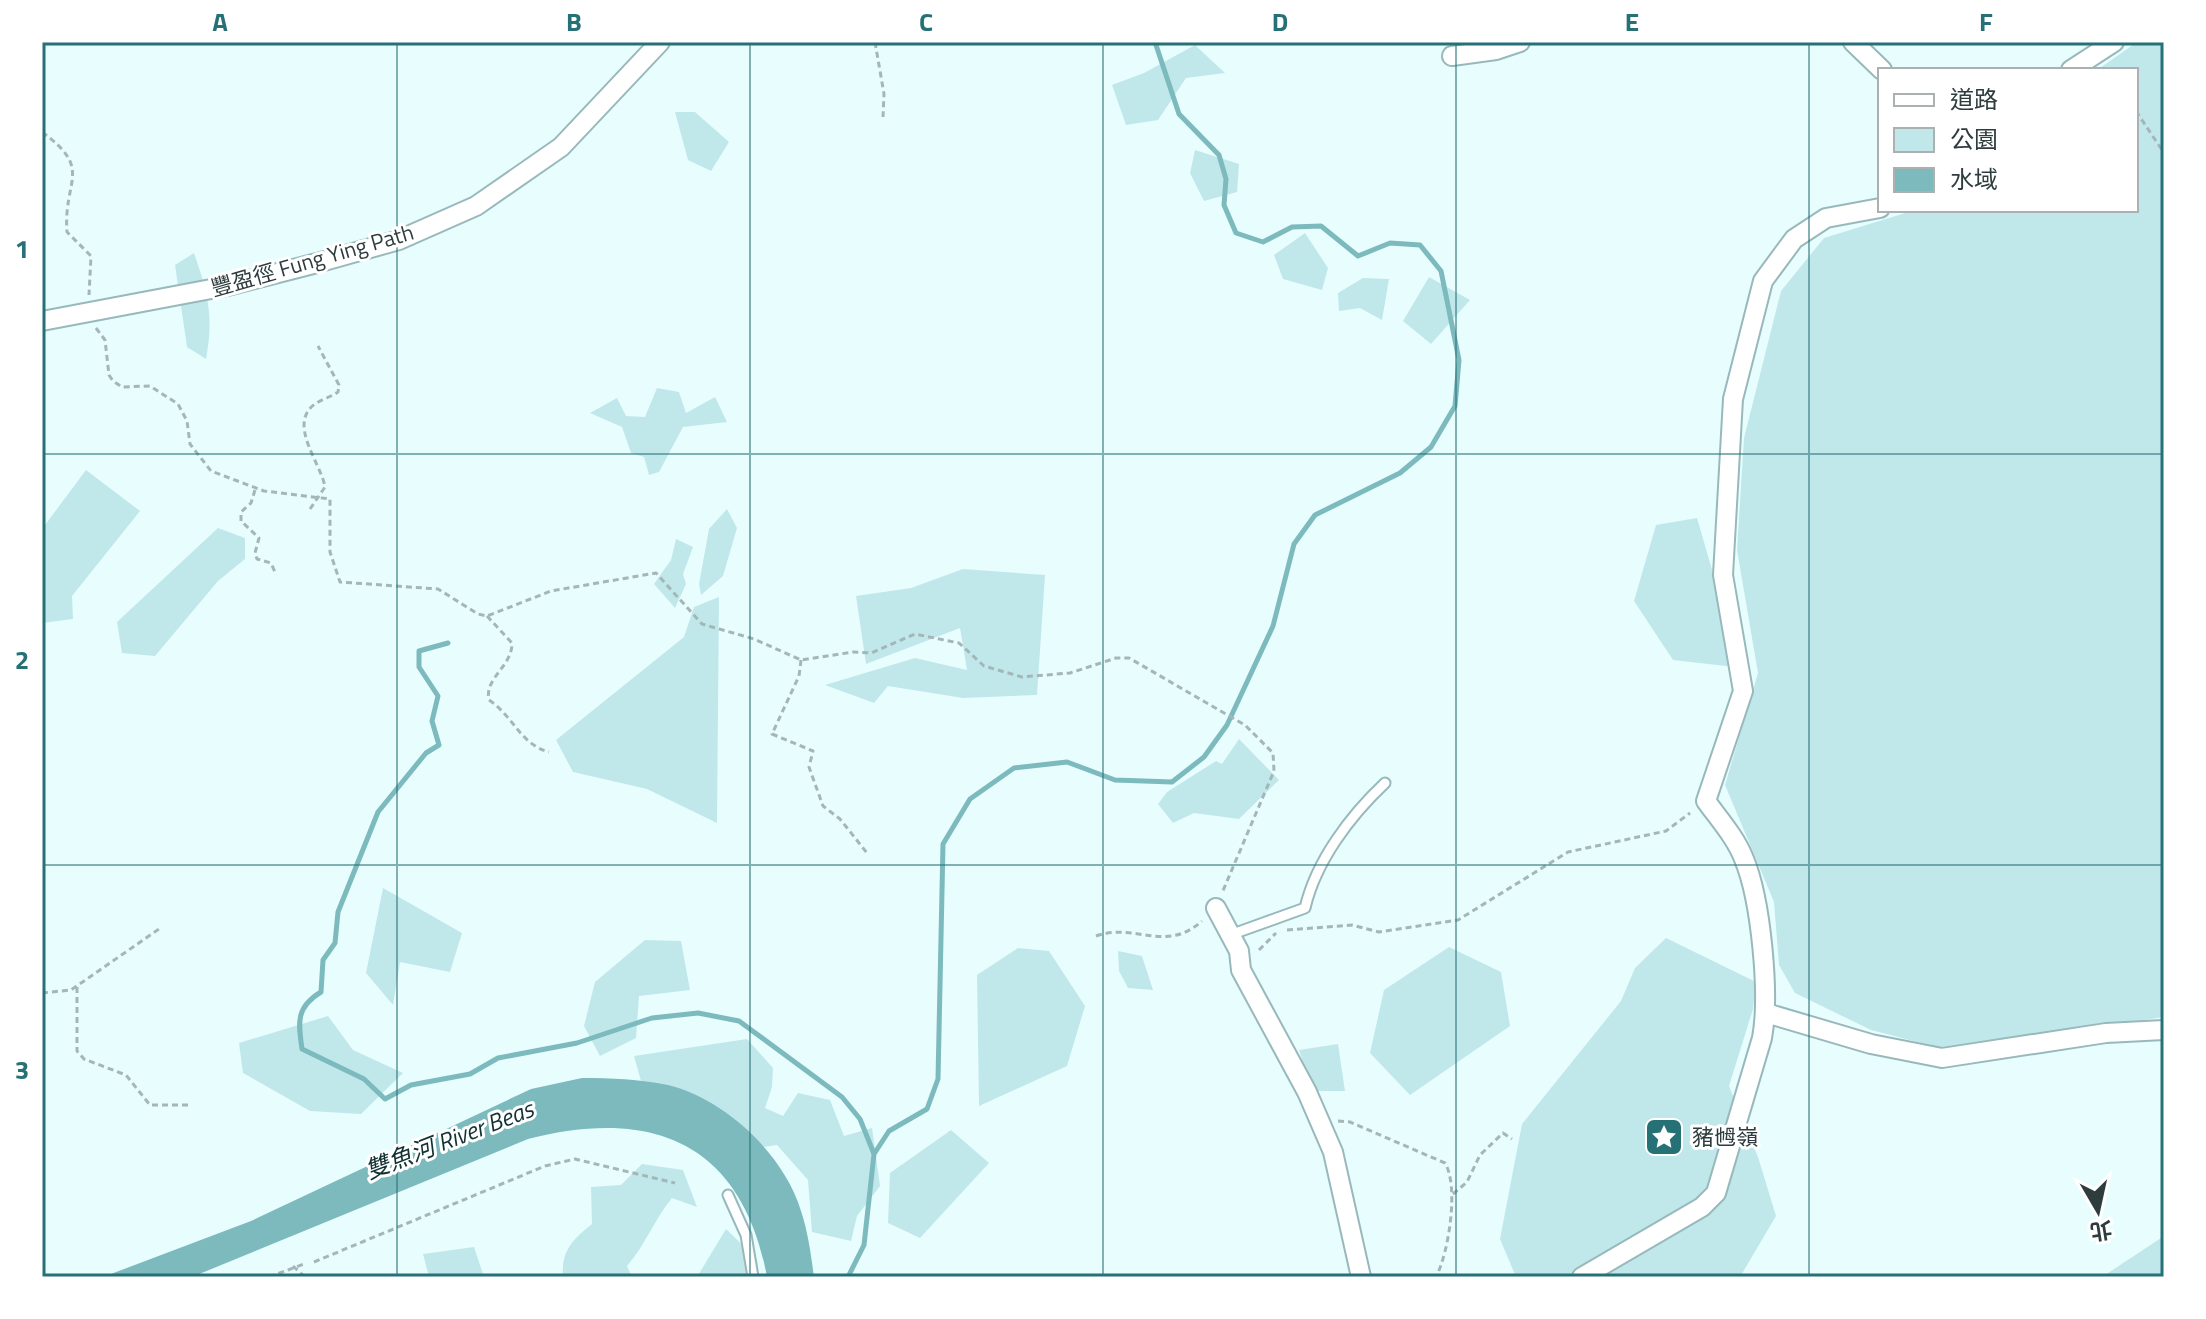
<svg xmlns="http://www.w3.org/2000/svg" width="2206" height="1319" viewBox="0 0 2206 1319" font-family="'Titillium Web','Noto Sans TC',sans-serif">
<style>
.green{fill:#c0e8eb}
.water{fill:#7cbabe}
.lines{fill:none;stroke-linecap:round;stroke-linejoin:round}
.stream{stroke:#7cbabe;stroke-width:5}
.lane-casing{stroke:#98b9bc;stroke-width:13}
.street-casing{stroke:#98b9bc;stroke-width:22}
.path{stroke:#a4b6b7;stroke-width:3;stroke-dasharray:6 4;stroke-linecap:butt}
.lane{stroke:#fff;stroke-width:9}
.street{stroke:#fff;stroke-width:18}
.grid{fill:none;stroke:#267176;stroke-width:2;stroke-opacity:0.55}
.labels{text-anchor:middle;dominant-baseline:central;stroke-width:6;stroke-linejoin:round;paint-order:stroke}
.street-label{font-size:22px;fill:#2e3c3d;stroke:#fff}
.poi-label{font-size:22px;fill:#2e3c3d;stroke:#fff;text-anchor:start}
.water-label{font-size:24px;font-style:italic;fill:#113133;stroke:#fff}
.neatline{fill:none;stroke:#267176;stroke-width:3}
.grid-label{font-size:26px;text-anchor:middle;font-weight:bold;fill:#267176}
</style>
<rect width="100%" height="100%" fill="#e8fdfe"/>
<path class="green" d="M2137 42H2164V1017L1948 1050 1871 1030 1795 993 1779 965 1774 902 1725 785 1758 673 1737 550 1744 438 1781 291 1824 238 1915 210H2136V70H2097Z
M1195 45 1225 73 1186 78 1158 120 1126 125 1112 85 1144 73Z
M675 112H695L729 142 711 171 688 160Z
M1195 150 1239 164 1237 192 1204 201 1190 173Z
M1305 233 1328 268 1322 290 1283 279 1274 255Z
M194 253C208 293 214 317 206 359L187 347 175 265Z
M1429 277 1470 300 1431 344 1403 321Z
M1363 278 1389 279 1382 320 1360 308 1339 311 1338 293Z
M657 388 679 392 686 413 715 397 727 422 683 427 659 472 649 475 644 457 631 453 622 427 590 413 617 398 626 416 645 417Z
M86 470 140 511 72 596 73 619 42 623V529Z
M727 509 737 528 723 576 701 595 699 584 709 529Z
M1697 518 1719 594 1735 667 1673 660 1634 601 1656 525Z
M218 528 245 538V559L218 581 155 656 122 653 117 622Z
M676 539 693 547 683 574 686 584 675 608 654 584 671 560Z
M963 569 1045 575 1037 695 963 698 888 686 874 703 825 685 915 658 967 670 960 628 866 664 856 596 911 588Z
M719 597 717 823 647 789 573 772 556 740 684 637 694 607Z
M1239 739 1279 780 1239 819 1194 813 1173 823 1158 804 1167 792 1216 761 1222 764Z
M383 888 462 933 450 972 400 962 393 1005 366 973Z
M1666 938 1756 982 1753 1009 1729 1086 1758 1157 1776 1216 1740 1277H1516L1500 1239 1522 1124 1621 1001 1635 968Z
M645 940 681 941 690 990 639 996 636 1038 600 1056 584 1026 595 982Z
M1449 947 1501 972 1510 1026 1410 1095 1370 1053 1384 990Z
M1018 948 1049 951 1085 1006 1067 1066 979 1106 977 975Z
M1118 951 1142 956 1153 990 1128 988 1119 971Z
M328 1016 353 1050 403 1073 361 1114 310 1111 243 1073 239 1043Z
M747 1039 773 1068 772 1087 765 1108 783 1116 798 1093 830 1100 844 1136 872 1128 880 1186 857 1216 851 1241 812 1232 808 1180 777 1145 764 1147C725 1114 693 1089 641 1081L634 1056Z
M1338 1044 1345 1091H1312L1299 1050Z
M951 1130 989 1163 920 1238 888 1223 890 1173Z
M642 1164 683 1170 697 1207 672 1198C654 1220 646 1244 627 1266L632 1277H563C561 1251 572 1240 592 1224L591 1187 621 1185Z
M726 1229 757 1259 759 1277H697Z
M2164 1236V1277H2102Z
M474 1247 484 1277H429L423 1254Z"/>
<path class="water" d="M582 1078C611 1078 639 1079 668 1085 725 1099 784 1154 801 1211 808 1232 811 1255 814 1277H767C742 1142 652 1107 528 1139L192 1277H103L251 1221 531 1089Z"/>
<g class="lines">
<path class="stream" d="M448 643 419 651V667L438 696 432 721 439 745 426 753 378 812 338 912 335 943 323 960 321 992C296 1007 298 1022 302 1049L364 1079 385 1099 411 1085 470 1074 498 1058 577 1043 652 1018 698 1013 739 1021 842 1097 860 1119 874 1154
M848 1277 864 1245 874 1154 889 1131 927 1109 938 1079 943 844 970 799 1014 768 1067 762 1115 780 1172 782 1204 757 1227 725 1273 626 1294 544 1315 515 1400 473 1431 447 1455 406 1459 360 1441 271 1420 245 1390 243 1358 256 1321 226 1292 227 1263 242 1236 233 1224 205 1226 179 1219 155 1179 114 1155 42"/>
<g class="lane-casing">
<path id="lane" d="M1230 935 1305 908C1316 861 1350 816 1385 783
M728 1195 746 1235 753 1277"/>
</g>
<g class="street-casing">
<path id="street" d="M1853 42 1882 70
M1452 56 1496 50 1520 42
M2071 70 2114 42
M42 321 227 286 317 263 399 240 476 206 561 147 660 42
M1216 908 1239 951 1241 970 1307 1092 1333 1152 1361 1277
M1766 1013 1871 1044 1942 1058 2106 1033 2164 1030
M1582 1277 1702 1207 1716 1193 1762 1038C1770 994 1761 900 1744 859 1736 838 1719 819 1706 801L1743 691 1723 575 1733 399 1763 281 1794 239 1826 218 1880 208"/>
</g>
<path class="path" d="M875 42 884 94 883 117
M2136 111 2164 153
M42 132C94 170 63 179 67 232L91 256 89 295
M96 328 105 340 109 375 113 381 122 387 150 386 178 404 187 421 190 444 211 471 264 491 330 499V552L340 582 438 589 478 614 487 616 551 591 656 573 702 624 754 639 801 660 853 652 871 653 915 634 959 643 984 666 1022 677 1070 673 1116 658H1129L1245 725 1273 753 1274 771 1222 893
M255 490 251 503 241 512V521L259 538 255 553 257 559 271 563 275 572
M310 509 325 487C321 463 287 424 315 404 322 399 331 397 338 392L339 385 318 346
M487 616 512 643C512 667 484 678 489 700 514 717 521 745 549 752
M801 660 799 676 772 734 813 751 809 767 823 806 840 819 867 853
M1287 930 1352 925 1379 932 1458 920 1568 852 1666 831 1690 813
M1096 936C1136 922 1165 954 1202 921
M1259 950 1276 933
M77 987V1051L84 1059 126 1075 150 1105H188
M42 993 71 990 159 929
M1338 1121 1350 1122 1445 1163C1459 1186 1449 1252 1436 1277
M1453 1194 1467 1182 1480 1155 1503 1133 1512 1139
M314 1262 545 1166 575 1159 675 1183
M293 1266 305 1277
M269 1277 304 1264"/>
<use href="#lane" class="lane"/>
<use href="#street" class="street"/>
</g>
<path class="grid" d="M397 42V1277M750 42V1277M1103 42V1277M1456 42V1277M1809 42V1277M42 454H2164M42 865H2164"/>
<defs>
<g id="sight-square" transform="scale(2)"><rect x="-9" y="-9" width="18" height="18" rx="4" fill="#267176" stroke="#fff"/><path d="M0-6L1.8-2.2L6-1.7L2.9 1.2L3.7 5.4L0 3.3L-3.7 5.4L-2.9 1.2L-6-1.7L-1.8-2.2Z" fill="#fff"/></g>
</defs>
<g fill-rule="evenodd">
<use href="#sight-square" x="1664" y="1137"/>
</g>
<g class="labels">
<g class="street-label">
<text transform="translate(312 260) rotate(-16)">豐盈徑 Fung Ying Path</text>
</g>
<g class="poi-label">
<text x="1692" y="1137">豬乸嶺</text>
</g>
<g class="water-label">
<text transform="translate(449 1139) rotate(-21)">雙魚河 River Beas</text>
</g>
</g>
<rect width="2206" height="1319" fill="none" stroke="#ffffff" stroke-width="88"/>
<rect x="1878" y="68" width="260" height="144" fill="#ffffff" stroke="#abb1b1" stroke-width="2"/>
<rect x="1894" y="94" width="40" height="12" fill="#ffffff" stroke="#abb1b1" stroke-width="2"/>
<text x="1950" y="108" font-size="24" fill="#2e3c3d">道路</text>
<rect x="1894" y="128" width="40" height="24" fill="#c0e8eb" stroke="#abb1b1" stroke-width="2"/>
<text x="1950" y="148" font-size="24" fill="#2e3c3d">公園</text>
<rect x="1894" y="168" width="40" height="24" fill="#7cbabe" stroke="#abb1b1" stroke-width="2"/>
<text x="1950" y="188" font-size="24" fill="#2e3c3d">水域</text>
<g transform="translate(2098 1211) rotate(171)" stroke="#ffffff" stroke-width="6" paint-order="stroke">
<path d="M0-6L14 30L0 20L-14 30Z" fill="#2e3c3d"/>
<text y="-12" font-size="22" font-weight="bold" text-anchor="middle" fill="#2e3c3d">北</text>
</g>
<rect x="44" y="44" width="2118" height="1231" class="neatline"/>
<g class="grid-label">
<text x="220" y="31">A</text>
<text x="574" y="31">B</text>
<text x="926" y="31">C</text>
<text x="1280" y="31">D</text>
<text x="1632" y="31">E</text>
<text x="1986" y="31">F</text>
<text x="22" y="258">1</text>
<text x="22" y="669">2</text>
<text x="22" y="1079">3</text>
</g>
</svg>
